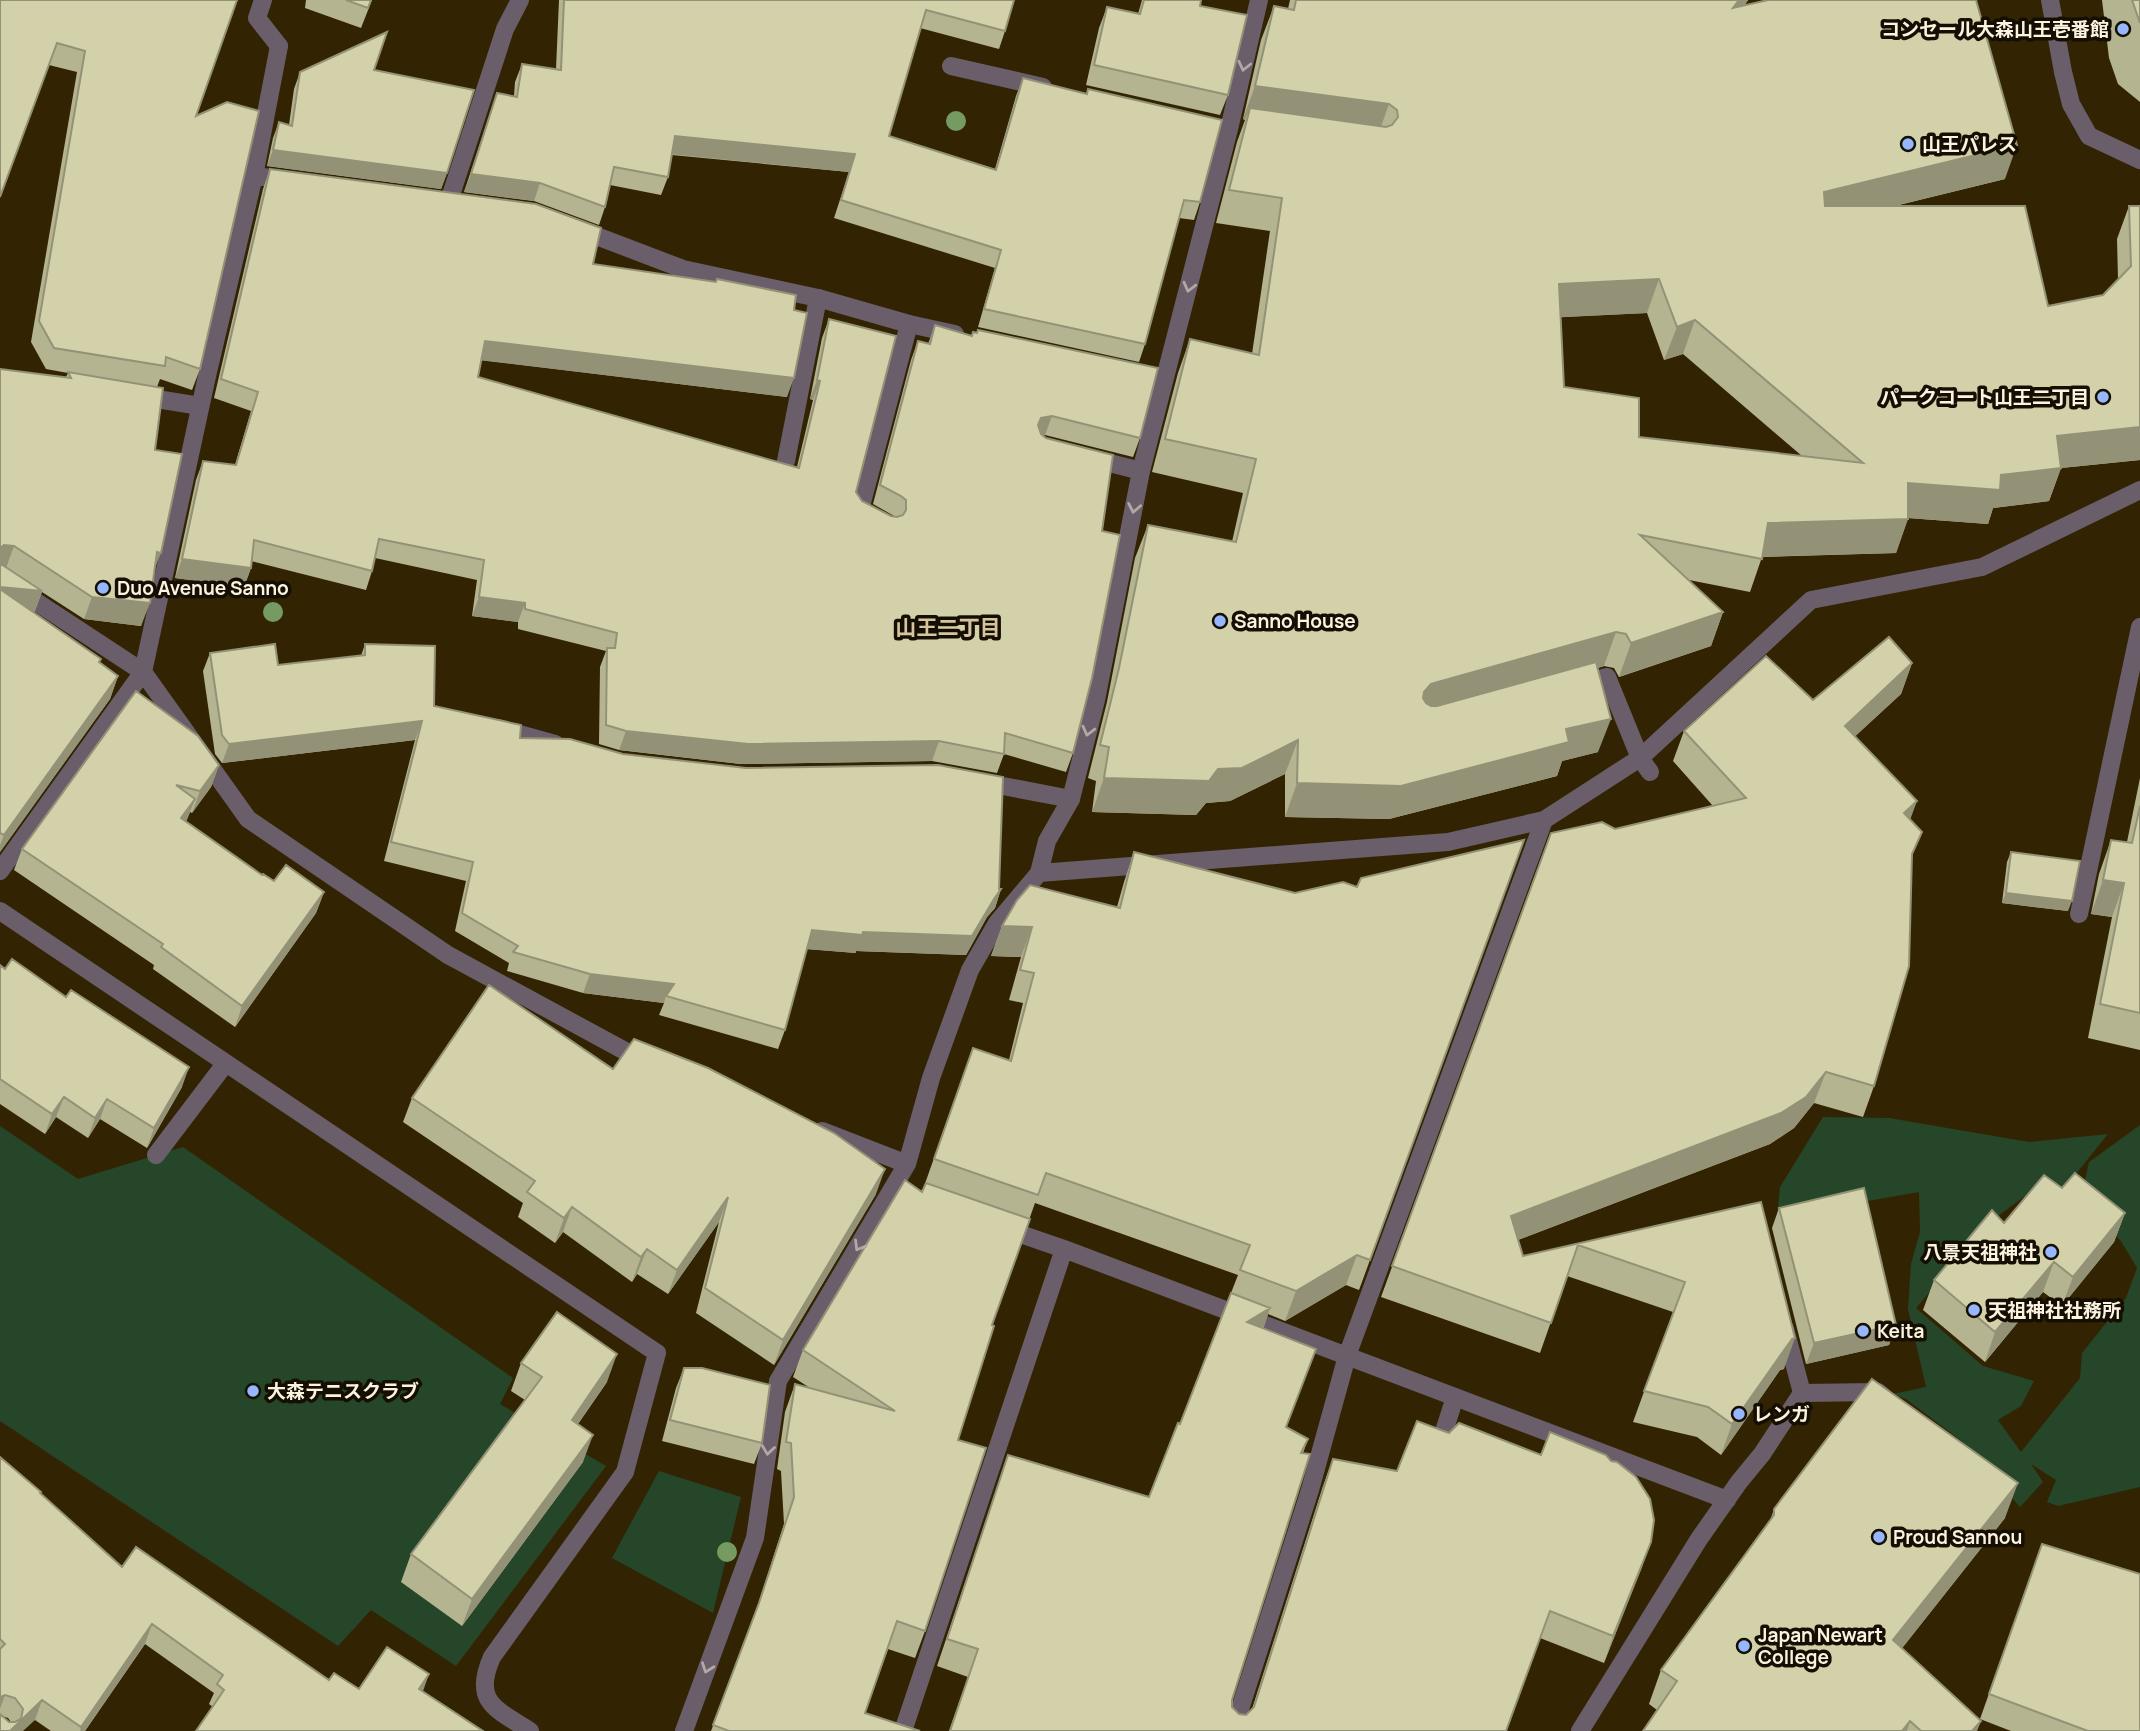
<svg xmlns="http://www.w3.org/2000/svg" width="2140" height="1731" viewBox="0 0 2140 1731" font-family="Manrope,'Noto Sans JP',sans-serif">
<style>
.green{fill:#254628}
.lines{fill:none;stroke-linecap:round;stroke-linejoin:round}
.service{stroke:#6a5e6a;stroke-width:18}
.pedestrian{stroke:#6a5e6a;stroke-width:18}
.minor{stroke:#6a5e6a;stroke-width:18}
.tree{fill:#759a62}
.wall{fill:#b5b491;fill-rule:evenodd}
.shaded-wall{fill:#949276}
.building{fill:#d3d1a9;stroke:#949276;stroke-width:2;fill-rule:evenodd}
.oneway{stroke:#b2a8a4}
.poi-dot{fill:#96b6fd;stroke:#150f03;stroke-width:2.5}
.labels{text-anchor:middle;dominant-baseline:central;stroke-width:7;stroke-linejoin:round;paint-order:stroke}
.poi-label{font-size:19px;font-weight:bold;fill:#fbf2df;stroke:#150f03;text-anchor:start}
.neighbourhood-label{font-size:21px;font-weight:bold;fill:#d6c49f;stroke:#150f03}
</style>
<rect width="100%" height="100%" fill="#322402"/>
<path class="green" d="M1823 1117 1889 1118 2029 1142 2108 1134 2054 1201 2025 1196 1990 1222 1916 1308 1983 1366 2034 1381 2021 1406 1998 1420 2021 1452 2080 1378 2082 1353 2126 1298 2137 1268 2121 1241 2080 1202 2089 1162 2140 1125V1487L2058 1506 2047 1502 2056 1480 2031 1464 2043 1482 2020 1507 1963 1442 1906 1399 1893 1394 1926 1387 1908 1309 1911 1264 1920 1232 1919 1192 1777 1217 1780 1187Z
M0 1126 78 1179 183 1147 513 1378 500 1404 606 1466 456 1666 371 1610 338 1646 0 1421Z
M659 1471 741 1497 713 1613 612 1558Z"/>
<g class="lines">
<path class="service" d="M263 0 257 18 279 46
M951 66 1043 87
M449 201 505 29 520 0
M138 396 200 406
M1090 458 1141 471
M786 461 818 298
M873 516 860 510 909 324
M1580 684 1607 677 1640 758 1650 772
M498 728 555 744
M982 782 1071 799
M2079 914 2140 627
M156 1155 225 1064
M1785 1329 1802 1393
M1440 1444 1455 1397
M1233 1731 1310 1490 1347 1356 1544 820"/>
<path class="pedestrian" d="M2050 0 2063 72 2071 104 2089 136 2140 160
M1039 873 1448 842 1544 820 1640 758 1811 600 1982 567 2140 490"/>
<path class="minor" d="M254 176 289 180
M578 229 683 269 818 298 909 324 955 334
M0 578 143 672 248 819 448 955 625 1051 647 1060
M0 871 143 672 207 376 254 176 279 46
M0 911 657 1353 625 1472 492 1657C472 1702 496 1709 530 1731
M822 1131 907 1164
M1003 1228 1064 1249 1727 1500
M684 1731 755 1538 778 1381 907 1164 931 1078 970 970 997 923 1039 873 1047 841 1071 799 1096 700 1141 471 1229 129 1259 0
M903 1731 1064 1249
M1580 1731 1699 1539 1739 1482 1762 1454 1802 1393 1878 1392 1883 1396"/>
</g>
<g class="tree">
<circle cx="956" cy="121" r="10"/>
<circle cx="273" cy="612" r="10"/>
<circle cx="727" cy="1552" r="10"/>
</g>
<path class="wall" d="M0 0 196 116 200 369 192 390 160 379 157 387 155 450 154 570 141 626 84 619 42 592 34 613 101 659 100 662 118 676 110 699 0 852V369L66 377 68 373 46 369 31 342 77 72 49 65Z
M306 0H372L361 28 305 8Z
M559 0H1014L1005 31 999 49 920 28 889 136 995 169 1016 96 1023 78 1200 202 1194 220 1179 218 1145 344 1139 362 978 327 995 268 834 218 849 172 672 155 668 177 661 195 610 185 605 207 599 225 534 201 464 192 497 93 514 96 515 82 522 64 556 69Z
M1142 0H1201L1200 6 1228 95 1220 115 1086 85 1099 28 1107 7 1138 14Z
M1290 0H1748L1744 6 2005 179 1895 206 2048 306 2103 295 2118 279 2117 239 2129 206H2140V460L2061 468 2049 501 1993 508 1988 524 1908 518 1896 553 1762 557 1750 592 1689 580 1723 612 1711 646 1619 677 1614 668 1604 666 1598 668V752L1562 761 1557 776 1389 819 1285 817V774L1230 801 1206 803 1196 815 1092 812 1096 781 1088 778 1107 702 1135 558 1148 525 1232 542 1243 493 1152 472 1178 373 1190 339 1252 354 1270 231 1216 223 1237 142 1245 120 1243 119 1261 40 1274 6 1288 9ZM1647 313 1664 360 1683 354 1802 456 1639 437 1564 387 1561 317Z
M2102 0H2140V102L2118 84 2109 58Z
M300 72 447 173 441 189 267 166 273 138 279 122 289 125 294 89Z
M270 169 593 264 794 310 787 397 481 360 478 377 797 467 813 400 810 399 822 338 829 319 856 492 862 501 891 516 896 517 873 504 911 360 918 341 928 344 935 325 1140 438 1133 457 1045 435 1042 436 1102 531 1073 753 1066 772 1004 754 997 773 932 761 741 764 619 750 599 744 600 667 606 651 518 629V622L472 616 477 580 375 558 372 571 366 590 251 561V568L244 587 175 578 196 480 203 461 235 465 251 411 214 398 263 189Z
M365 644 434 706 520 738 1001 889 995 908 987 917 966 955 856 951V953L807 949 785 1030 778 1049 659 1015 664 1003 583 993 507 971 509 963 455 931 466 881 384 861 415 740 222 763 215 754 203 671 210 653 278 665 361 656Z
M1912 663 1901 694 1855 736 1910 820 1912 859 1874 1086 1863 1117 1814 1103 1794 1128 1770 1144 1518 1240 1523 1256 1761 1202 1784 1369 1780 1370 1721 1455 1697 1437 1633 1422 1673 1312 1567 1276 1540 1353 1381 1297 1551 833 1615 829 1713 806 1673 761 1684 731 1813 700Z
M219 765 211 787 192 813 190 812 186 821 262 875 274 881 324 892 316 913 235 1027 153 969 154 965 14 870 22 849Z
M2140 778V1050L2088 1038 2112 917 2091 914 2099 874 2111 840 2127 842Z
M1524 840 1359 1290 1346 1285 1285 1321 1268 1314 1263 1329 1286 1427 1308 1439 1303 1453 1232 1700V1707L1239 1714 1246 1715 1252 1709 1323 1486 1333 1459 1651 1542 1604 1663 1540 1638 1506 1731H949L968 1677 937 1666 1008 1455 1149 1497 1180 1424 1238 1275 1035 1203 992 1325 958 1440 925 1631 915 1658 888 1649 865 1713 920 1731H711L752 1623 784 1524 781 1471 777 1469 785 1412 795 1384 810 1388 793 1377 803 1350 922 1192 973 1048 1009 1060 1023 1003 1009 1000 1021 957 991 956 1002 926 1117 907 1124 882 1134 852 1295 893 1357 887Z
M2011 852 2068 911 2002 903 2007 862Z
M0 965 182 1087 147 1148 100 1119 88 1138 56 1117 45 1134 0 1104Z
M613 1069 876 1194 774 1365 696 1313 719 1222 668 1294 637 1274 632 1282 563 1232 555 1243 518 1217 523 1203 403 1122 412 1098Z
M2062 1188 2125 1213 2114 1242 2062 1306 2043 1292 1985 1362 1923 1310 1934 1280 2004 1223Z
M1779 1208 1896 1325 1889 1345 1806 1364 1772 1228Z
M521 1363 607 1382 578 1424 583 1462 462 1626 401 1582 411 1554 525 1400 511 1391Z
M684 1368 762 1443 754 1464 662 1441 676 1388Z
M0 1457 122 1567 329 1680 359 1689 423 1691 213 1707 209 1704 214 1693 145 1644 85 1731H51L35 1720 0 1731ZM2 1716 8 1718 11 1722H9Z
M1774 1509 2005 1518 1902 1648 1977 1731H1643L1657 1710 1649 1704 1661 1670 1770 1521Z
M2042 1544 2140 1731H2011L1980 1719Z"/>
<path class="shaded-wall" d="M1739 0H1748L1721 42 1733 8Z
M1255 86 1389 104 1377 138 1250 108 1245 120 1243 119Z
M675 136 855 154 849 172 669 154Z
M2017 145 2005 179 1811 226 1824 192Z
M273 150 447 173 441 189 267 166Z
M471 174 540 183 534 201 464 192Z
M1659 279 1647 313 1547 318 1559 284Z
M1695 320 1683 354 1664 360 1677 327Z
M485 341 794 378 787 397 478 360Z
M817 380 820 381 813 400 810 399Z
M1052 416 1045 435 1034 438 1038 425 1041 418Z
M2140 427V460L2061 468 2049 501 1993 508 1988 524 1895 517 1908 483 2001 475 2057 436Z
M1908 519 1896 553 1756 557 1768 523Z
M4 545 14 546 6 568H0V548Z
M157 552 161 553 152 575Z
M182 559 251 568 244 587 175 578Z
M0 587 42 591 34 614 0 610Z
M92 597 150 603 141 626 84 619Z
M479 597 525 603 518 622 472 616Z
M1723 612 1711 646 1619 677 1631 643Z
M1616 632 1604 666 1419 718 1424 692 1431 684Z
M1912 663 1901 694 1834 756 1845 726Z
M118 676 110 699 0 852V845L4 835Z
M1611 719 1598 752 1562 761 1557 776 1389 819 1285 817 1297 783 1566 729Z
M422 721 415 740 222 763 229 744Z
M626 731 939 741 932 761 741 764 619 750Z
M1298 740 1285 774 1230 801 1206 803 1196 815 1092 812 1104 778 1218 769Z
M219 765 211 787 192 813 200 791Z
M195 799 187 820 173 839 181 818Z
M1917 801 1906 831 1904 813Z
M2103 880 2124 883 2112 917 2091 914Z
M1001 889 995 908 987 917 966 955 856 951V953L805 949 812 930 863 932 994 899Z
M324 892 316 913 235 1027 242 1006Z
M2006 893 2072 901 2068 911 2002 903Z
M1002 926 1032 927 1021 957 991 956Z
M590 974 674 984 666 996 664 1003 583 993Z
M189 1067 182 1087 147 1148 154 1128Z
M1826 1072 1814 1103 1794 1128 1770 1144 1499 1247 1511 1216Z
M64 1097 56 1117 45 1134 52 1114Z
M107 1099 100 1119 88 1138 95 1118Z
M885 1169 876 1194 774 1365 783 1340Z
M728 1197 719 1222 668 1294 677 1270Z
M572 1207 563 1232 555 1243 564 1218Z
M2125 1213 2114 1242 2062 1306 2073 1277Z
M647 1249 637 1274 632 1282 641 1257Z
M1357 1255 1346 1285 1285 1321 1296 1291Z
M2054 1262 2043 1292 1985 1362 1995 1332Z
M1270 1308 1261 1336 1247 1322Z
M1896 1325 1889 1345 1806 1364 1814 1343Z
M1795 1338 1784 1369 1780 1370 1721 1455 1732 1424 1792 1339Z
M617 1354 607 1382 562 1447 572 1420Z
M593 1435 583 1462 462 1626 472 1599Z
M2018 1483 2005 1518 1881 1675 1893 1640Z
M1651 1542 1641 1570 1604 1663 1613 1636Z
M152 1624 145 1644 85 1731H80L81 1727Z
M429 1674 422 1694 419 1689Z
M5 1695 0 1709V1697Z
M42 1700 35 1720 23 1731H10Z
M1910 1721 1907 1731H1902Z
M1981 1721 1977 1731H1972Z"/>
<path class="building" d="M0 0H237L196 116 227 102 259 111 200 369 166 357 165 366 54 348 39 321 85 51 57 43 0 197Z
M346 0H371L368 8Z
M564 0H1014L1005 31 926 10 889 136 996 170 1023 78 1087 94 1088 89 1222 120 1200 202 1184 200 1145 344 984 309 1001 250 841 200 855 154 675 136 668 177 614 167 605 207 540 183 471 174 497 93 517 97 522 64 561 70Z
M1144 0H1201L1200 6 1247 15 1228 95 1094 65 1107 7 1140 14Z
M1296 0H1739L1733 8 1768 0H1976L2017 145 1824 192 1825 206H2025L2048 306 2103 295 2131 266 2129 206H2140V427L2057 436 2061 468 2001 475 2000 490 1908 483V519L1768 523 1762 559 1640 535 1723 612 1631 643 1626 634 1616 632 1431 684 1424 692 1423 698 1426 703 1431 706H1437L1596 662 1611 719 1566 729 1569 742 1401 786 1297 783 1298 740 1242 768 1218 769 1209 781 1104 778 1109 747 1100 745 1119 668 1148 525 1236 542 1256 459 1165 439 1190 339 1259 355 1282 198 1229 190 1250 108 1386 127 1392 125 1398 117 1397 110 1389 104 1255 86 1274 6 1294 10ZM1659 279 1677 327 1695 320 1863 463 1639 437V398L1564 387 1559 284Z
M2132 0H2140V23Z
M387 32 374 70 474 90 447 173 273 150 279 122 292 126 300 72Z
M270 169 536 204 601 228 593 264 716 282 717 279 796 295 794 310 807 313 794 378 485 341 478 377 799 468 820 381 817 380 829 319 896 336 856 492 862 501 891 516 897 517 903 515 906 510V500L901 496 880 485 918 341 930 344 935 325 972 336 973 332 977 333 978 330 1158 368 1140 438 1052 416 1041 418 1038 425 1041 434 1046 438 1113 455 1102 531 1120 535 1092 678 1073 753 1005 733 1004 754 939 741 748 744 626 731 606 725 607 648H615L617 633 525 609V603L479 597 484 560 379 539 372 571 254 540 251 568 182 559 203 461 236 465 258 392 221 379Z
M0 369 71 378 68 372 163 388 155 450 182 454 161 553 157 552 150 603 92 597 14 546 4 545 0 548Z
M0 563 1 564 42 591 0 587Z
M0 589 101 659 99 662 118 676 4 835 0 833Z
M1889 637 1912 663 1845 726 1917 801 1904 813 1922 832 1912 854 1909 966 1874 1086 1826 1072 1806 1097 1781 1113 1511 1216 1523 1256 1761 1202 1795 1338 1792 1339 1732 1424 1708 1407 1644 1391 1685 1282 1578 1245 1551 1323 1392 1266 1551 833 1602 822 1615 829 1746 798 1684 731 1766 656 1813 700Z
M275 644 278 665 365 655V644L435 646 434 706 521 725 520 738 570 739 623 754 746 768 938 765 1003 777 999 889H1001L994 899 972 936 863 932 862 935 812 930 785 1030 666 996 674 984 590 974 513 952 518 946 462 913 473 862 391 842 422 721 229 744 222 735 210 653Z
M136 691 198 736 219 765 200 791 176 785 195 799 181 818 262 875 263 874 274 881 286 865 324 892 242 1006 161 947 163 944 22 849Z
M2140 806V1013L2100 1004 2124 883 2103 880 2111 840 2132 843Z
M1524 840 1370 1260 1357 1255 1296 1291 1240 1270 1250 1245 1046 1173 1038 1195 934 1159 973 1048 1011 1061 1034 973 1020 970 1032 927 1002 926 1017 900 1030 885 1120 908 1134 852 1295 893 1343 882 1357 887 1361 878Z
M2011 852 2080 861 2072 901 2006 893Z
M12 959 66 997 71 990 189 1067 154 1128 107 1099 95 1118 64 1097 52 1114 0 1079V965L5 969Z
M489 985 613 1069 634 1039 708 1068 834 1133 885 1169 783 1340 705 1288 728 1197 677 1270 647 1249 641 1257 572 1207 564 1218 527 1192 535 1181 412 1098Z
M2075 1173 2125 1213 2073 1277 2054 1262 1995 1332 1934 1280 1992 1210 2004 1223 2044 1175 2062 1188Z
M905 1180 922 1192 926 1183 1030 1219 992 1325 994 1326 958 1440 986 1448 925 1631 897 1621 865 1713 920 1731H729L713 1725 759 1603 794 1497 791 1443 786 1442 795 1384 895 1411 803 1350Z
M1864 1188 1896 1325 1814 1343 1779 1208Z
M1231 1293 1270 1308 1247 1322 1316 1349 1286 1427 1308 1439 1301 1453 1310 1454 1232 1700V1707L1239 1714 1246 1715 1254 1707 1333 1459 1397 1471 1417 1421 1449 1433 1459 1423 1541 1455 1550 1432 1606 1455 1611 1461 1617 1462 1636 1477 1650 1499 1654 1520 1651 1542 1613 1636 1550 1611 1506 1731H950L978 1649 947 1639 1008 1455 1149 1497 1178 1423 1180 1424Z
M557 1312 617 1354 572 1420 593 1435 472 1599 411 1554 542 1377 521 1363Z
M684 1368H702L770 1385 762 1443 670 1420Z
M1872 1379 2018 1483 1893 1640 1981 1721 1972 1731H1921L1910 1721 1902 1731H1643L1677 1681 1661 1670 1774 1515V1509Z
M0 1457 41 1492 40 1493 122 1567 136 1547 329 1680 334 1673 359 1689 387 1647 429 1674 419 1689 483 1731H196L224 1690 217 1684 223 1675 152 1624 81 1727 42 1700 10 1731H0V1714L9 1722H15L21 1719 23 1709 15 1698 5 1695 0 1697V1649L5 1644 0 1639Z
M2042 1544 2140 1574V1731H2088L1989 1694Z"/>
<defs><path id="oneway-chevron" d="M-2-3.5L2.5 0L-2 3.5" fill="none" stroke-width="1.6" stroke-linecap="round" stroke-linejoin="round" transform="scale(1.75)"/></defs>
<g class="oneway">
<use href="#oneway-chevron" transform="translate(1244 66) rotate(103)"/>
<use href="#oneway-chevron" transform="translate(1189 287) rotate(104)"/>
<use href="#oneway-chevron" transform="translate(1134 508) rotate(101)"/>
<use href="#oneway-chevron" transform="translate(1088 731) rotate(104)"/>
<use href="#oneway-chevron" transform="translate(859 1246) rotate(121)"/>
<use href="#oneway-chevron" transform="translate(768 1450) rotate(98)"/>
<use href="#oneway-chevron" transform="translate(707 1668) rotate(110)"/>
</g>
<g class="poi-dot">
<circle cx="2123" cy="29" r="7"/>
<circle cx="1908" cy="144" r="7"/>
<circle cx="2103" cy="397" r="7"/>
<circle cx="103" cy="588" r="7"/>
<circle cx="1220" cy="621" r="7"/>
<circle cx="2051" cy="1252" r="7"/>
<circle cx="1974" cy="1310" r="7"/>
<circle cx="1863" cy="1331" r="7"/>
<circle cx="253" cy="1391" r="7"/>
<circle cx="1739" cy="1414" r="7"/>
<circle cx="1879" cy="1537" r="7"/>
<circle cx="1744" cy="1646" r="7"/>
</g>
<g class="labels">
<g class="poi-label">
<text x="2109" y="29" text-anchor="end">コンセール大森山王壱番館</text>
<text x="1922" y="144">山王パレス</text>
<text x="2089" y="397" text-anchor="end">パークコート山王二丁目</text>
<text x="117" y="588">Duo Avenue Sanno</text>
<text x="1234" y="621">Sanno House</text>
<text x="2037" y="1252" text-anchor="end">八景天祖神社</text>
<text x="1988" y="1310">天祖神社社務所</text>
<text x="1877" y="1331">Keita</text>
<text x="267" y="1391">大森テニスクラブ</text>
<text x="1753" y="1414">レンガ</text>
<text x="1893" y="1537">Proud Sannou</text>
<text x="1758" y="1635">Japan Newart<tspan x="1758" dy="22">College</tspan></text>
</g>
<g class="neighbourhood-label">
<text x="948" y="627">山王二丁目</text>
</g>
</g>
</svg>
